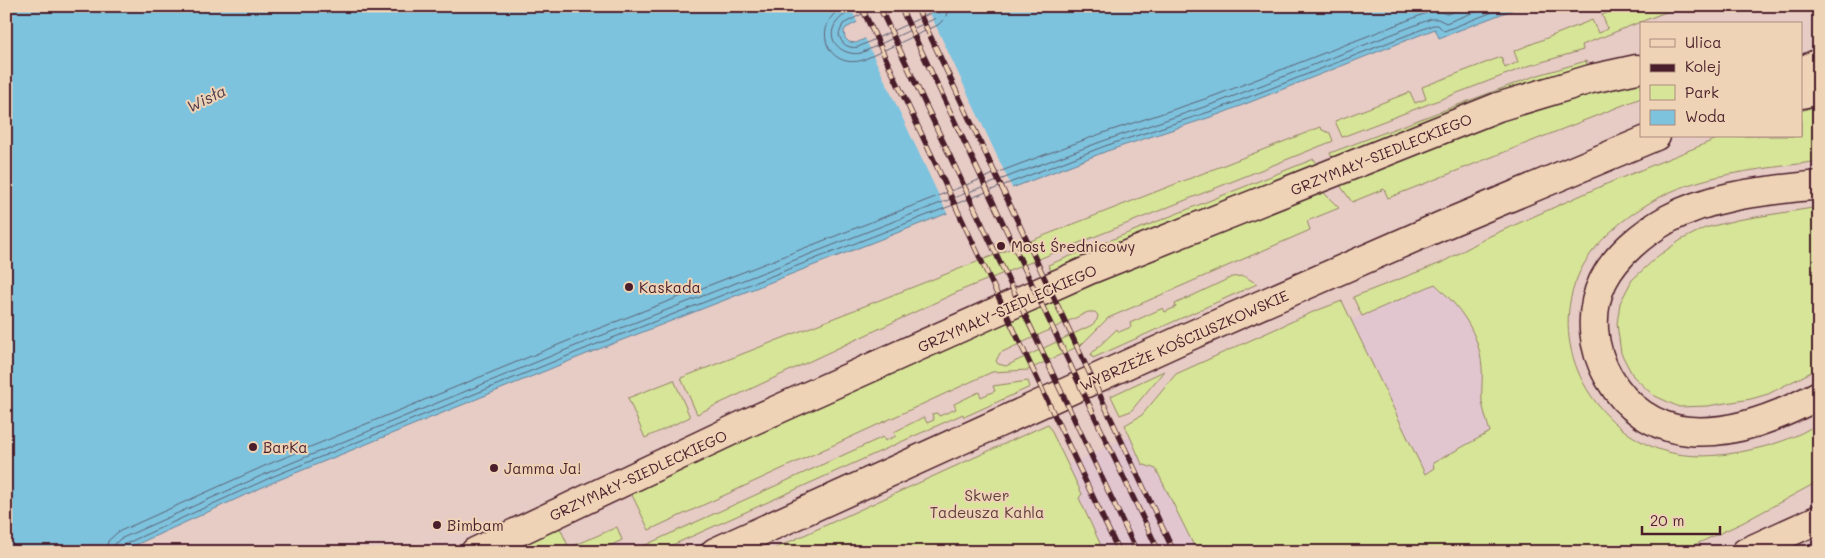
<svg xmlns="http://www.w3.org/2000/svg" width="1825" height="558" viewBox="0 0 1825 558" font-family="Mali,sans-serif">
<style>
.built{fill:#e2c6cf}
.green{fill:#d7e598;stroke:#908262;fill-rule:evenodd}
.water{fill:#7dc3de;stroke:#698196}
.pier{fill:#e7cbc5}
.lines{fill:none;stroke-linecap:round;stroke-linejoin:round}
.shore{stroke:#5e6173;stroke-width:1}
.minor-casing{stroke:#4a1f2b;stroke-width:31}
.secondary-casing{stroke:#4a1f2b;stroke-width:31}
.primary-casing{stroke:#4a1f2b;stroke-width:31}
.minor{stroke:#efd3b6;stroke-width:28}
.secondary{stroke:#efd3b6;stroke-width:28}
.primary{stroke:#efd3b6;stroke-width:28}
.rail-casing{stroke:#4a1f2b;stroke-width:5.5}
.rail{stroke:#efd3b6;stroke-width:4;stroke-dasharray:11;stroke-linecap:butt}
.poi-dot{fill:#4a1f2b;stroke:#efd3b6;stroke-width:2}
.labels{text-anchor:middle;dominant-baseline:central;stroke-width:4;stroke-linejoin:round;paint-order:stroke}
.street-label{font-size:15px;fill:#4a1f2b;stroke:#efd3b6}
.poi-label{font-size:15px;fill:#4a1f2b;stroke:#efd3b6;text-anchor:start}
.park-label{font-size:15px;fill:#5f3d3b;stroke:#efd3b6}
.water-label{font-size:16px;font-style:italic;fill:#54404f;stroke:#efd3b6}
</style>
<rect width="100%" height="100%" fill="#e7cbc5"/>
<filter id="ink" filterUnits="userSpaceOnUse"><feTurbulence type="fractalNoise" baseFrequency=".02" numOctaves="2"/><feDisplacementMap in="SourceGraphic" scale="10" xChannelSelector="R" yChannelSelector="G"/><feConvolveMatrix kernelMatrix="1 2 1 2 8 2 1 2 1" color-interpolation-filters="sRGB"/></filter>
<g filter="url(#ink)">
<path class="built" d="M1435 284 1455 302 1469 324 1480 348 1482 368V400L1486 419 1491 432 1433 463 1434 468 1424 474 1351 320Z
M1130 436 1142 464 1156 469 1197 552H1104L1079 498 1068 465Z"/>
<path class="green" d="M1626 6H1681L1582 45 1583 50 1528 66 1342 137 1335 121 1410 92 1415 103 1426 99 1422 87 1501 57 1505 68 1518 62 1514 51 1592 20 1598 33 1608 29 1602 15Z
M1586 61 1588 67 1333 160 1330 153 1535 76Z
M1641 81V98L1388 198 1384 189 1352 202 1339 184 1527 110 1585 94Z
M1819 105V161C1768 169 1707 172 1660 197 1632 212 1601 235 1584 264 1544 333 1584 419 1655 448 1684 459 1716 457 1745 451 1771 446 1796 438 1819 423V481L1742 523 1679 552H1197L1156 469 1142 464 1125 425 1142 415 1176 374 1313 312 1342 301 1425 474 1434 468 1433 463 1490 432C1487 422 1484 412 1482 402 1481 390 1483 378 1482 367 1479 332 1460 307 1435 284L1362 316 1353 297 1441 263 1490 236 1604 185 1724 136H1801V111Z
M1321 127 1322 130 1330 133 1333 141 964 289 697 414 681 378Z
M1314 159 1318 166 1052 273 1048 265Z
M1322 191 1339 208 1307 221 1310 230 1108 318 1081 345 1028 370 992 372 649 530 631 493 729 446 1067 294 1156 256ZM1088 312H1095L1098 315 1097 320 1092 325 1006 366 998 364 996 361 1000 353Z
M1819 207V368L1768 394 1751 399 1707 406 1679 407 1653 395 1633 376 1621 353 1617 324 1620 303 1632 280 1658 256 1681 240 1705 228 1737 220Z
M1244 276 1257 284 1093 358 1091 354 1117 329 1119 332 1131 327 1130 323 1163 308 1165 312 1176 307 1175 304 1232 277Z
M1164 371 1131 411 1120 415 1111 396Z
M674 380 690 417 645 438 628 398Z
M1028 381 1030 387 964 417 963 414 657 552H630L883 437 885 441 896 436 894 432 924 417 927 423 934 420 932 414 937 413 939 416 956 409 954 404 979 392 981 397 995 391 993 386Z
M1048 424 1082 494 1079 498 1104 552H767Z
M617 527 622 540 597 552H508L560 528 569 548Z"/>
<path class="water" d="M6 6H888L846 28 844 31 845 38 849 42 856 43 934 6H1522L1439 38 1435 29 1220 114 1107 151 594 351 276 481 120 552H6Z"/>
<path class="pier" d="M850 6H890L858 24Z
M927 7 1013 190 948 215 864 36Z"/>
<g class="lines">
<path class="shore" d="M845 6C809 24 827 71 863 60L938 25 946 17 948 6
M862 6C853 11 842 14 836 23 824 40 843 57 861 53L934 19 939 14 941 6
M877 6 843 24 839 34C841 44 848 49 858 47L931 13 935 6
M106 552 108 541 118 532 269 464 587 333 1012 167 1100 134 1214 96 1429 12 1438 11 1447 14 1469 6
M113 552 115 544 120 539 272 471 590 340 1015 174 1103 141 1216 103 1431 19H1438L1446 23 1490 6
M120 552V548L123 545 274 476 592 346 1017 180 1105 146 1218 109 1433 25H1438L1444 31 1508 6"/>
<g class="minor-casing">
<path id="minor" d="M475 552 754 420 1089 270 1498 107 1591 79 1637 69"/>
</g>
<g class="secondary-casing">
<path id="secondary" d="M1819 185C1768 191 1714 194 1668 219 1643 233 1616 255 1603 281 1573 344 1620 426 1689 431 1734 435 1780 416 1819 395"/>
</g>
<g class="primary-casing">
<path id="primary" d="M1801 71 1819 63
M1801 94 1819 90
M715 552 1185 338 1441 226 1656 136
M1746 552 1819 519"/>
</g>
<use href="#minor" class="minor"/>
<use href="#secondary" class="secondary"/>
<use href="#primary" class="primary"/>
<g class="rail-casing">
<path id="rail" d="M861 6 1119 552
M879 6 1137 552
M900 6 1159 552
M916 6 1174 552"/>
</g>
<use href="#rail" class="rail"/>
</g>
</g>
<g class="poi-dot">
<circle cx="1001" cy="246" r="5"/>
<circle cx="629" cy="287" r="5"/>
<circle cx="253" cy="447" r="5"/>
<circle cx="494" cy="468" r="5"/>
<circle cx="437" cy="525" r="5"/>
</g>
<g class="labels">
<g class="street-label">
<text transform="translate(1381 154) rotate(-22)">GRZYMAŁY-SIEDLECKIEGO</text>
<text transform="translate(1007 308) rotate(-24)">GRZYMAŁY-SIEDLECKIEGO</text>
<text transform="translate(1184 340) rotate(-24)">WYBRZEŻE KOŚCIUSZKOWSKIE</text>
<text transform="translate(638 475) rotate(-25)">GRZYMAŁY-SIEDLECKIEGO</text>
</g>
<g class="poi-label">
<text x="1011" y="246">Most Średnicowy</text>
<text x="639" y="287">Kaskada</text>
<text x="263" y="447">BarKa</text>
<text x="504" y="468">Jamma Ja!</text>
<text x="447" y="525">Bimbam</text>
</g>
<g class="park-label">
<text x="987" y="495">Skwer<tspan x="987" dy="17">Tadeusza Kahla</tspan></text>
</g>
<g class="water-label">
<text transform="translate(206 98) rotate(-26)">Wisła</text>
</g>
</g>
<rect width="1825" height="558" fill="none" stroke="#efd3b6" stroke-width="25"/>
<rect x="12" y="12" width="1800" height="533" fill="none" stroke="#4a1f2b" stroke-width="2" filter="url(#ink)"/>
<rect x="1640" y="22" width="162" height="115" fill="#efd3b6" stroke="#ad8b7e"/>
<rect x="1650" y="39" width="25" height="8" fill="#efd3b6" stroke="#ad8b7e"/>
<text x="1685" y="48" font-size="15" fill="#4a1f2b">Ulica</text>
<rect x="1650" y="64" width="25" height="8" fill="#4a1f2b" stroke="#ad8b7e"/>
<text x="1685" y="72" font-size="15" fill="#4a1f2b">Kolej</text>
<rect x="1650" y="85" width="25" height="15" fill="#d7e598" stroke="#ad8b7e"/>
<text x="1685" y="98" font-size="15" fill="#4a1f2b">Park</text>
<rect x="1650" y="110" width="25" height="15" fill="#7dc3de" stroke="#ad8b7e"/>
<text x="1685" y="122" font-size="15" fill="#4a1f2b">Woda</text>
<path d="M1642 526v8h78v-8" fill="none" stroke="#4a1f2b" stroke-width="2.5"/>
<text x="1650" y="526" font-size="15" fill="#4a1f2b" stroke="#efd3b6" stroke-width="4" paint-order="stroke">20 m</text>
</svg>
